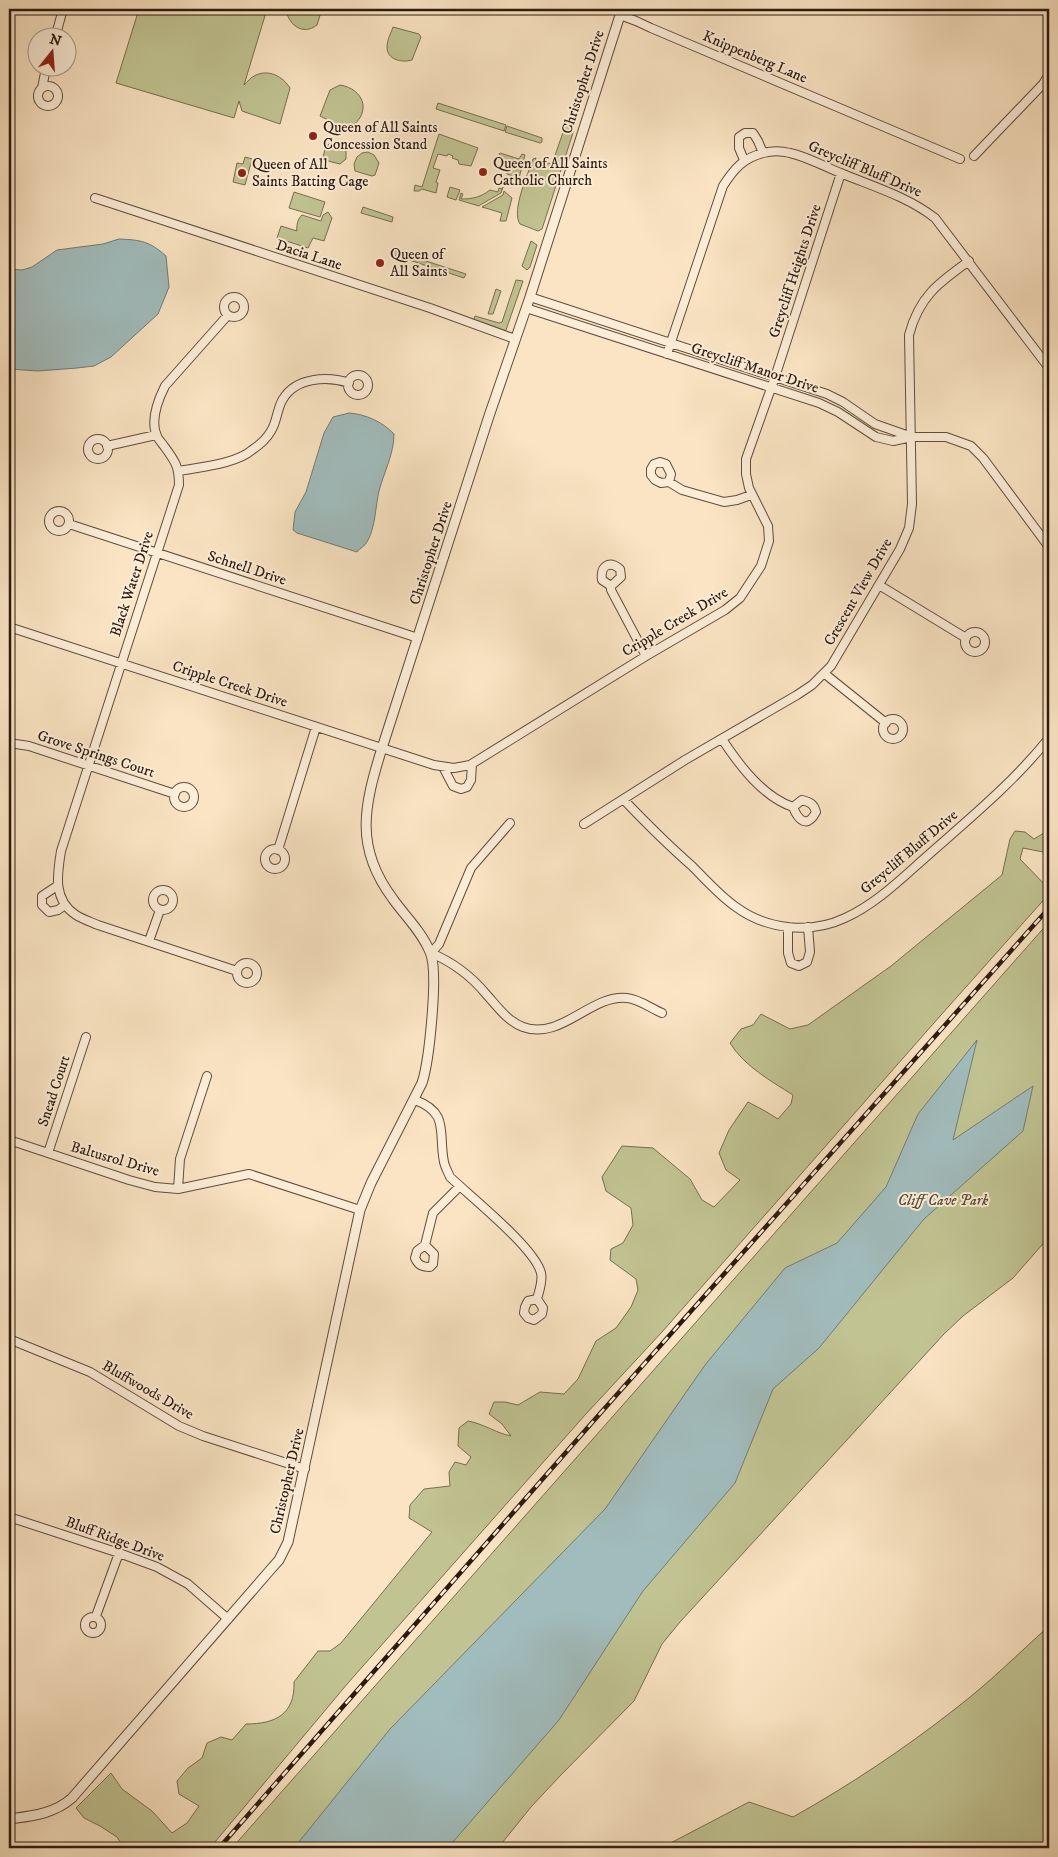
<svg xmlns="http://www.w3.org/2000/svg" width="1058" height="1857" viewBox="0 0 1058 1857" font-family="'IM FELL DW Pica',serif">
<style>
.green{fill:#c1c392;stroke:#766e50}
.water{fill:#a1bcbc;stroke:#727b77}
.lines{fill:none;stroke-linecap:round;stroke-linejoin:round}
.minor-casing{stroke:#604c3c;stroke-width:10}
.tertiary-casing{stroke:#604c3c;stroke-width:11}
.minor{stroke:#fcedd8;stroke-width:8}
.tertiary{stroke:#fcedd8;stroke-width:9}
.rail-casing{stroke:#2c1a0f;stroke-width:4.5}
.rail{stroke:#fcedd8;stroke-width:2.5;stroke-dasharray:8;stroke-linecap:butt}
.poi-dot{fill:#8f2418;stroke:#fcedd8;stroke-width:2}
.labels{text-anchor:middle;dominant-baseline:central;stroke-width:4;stroke-linejoin:round;paint-order:stroke}
.street-label{font-size:15px;fill:#2c1a0f;stroke:#fcedd8}
.poi-label{font-size:15px;fill:#2c1a0f;stroke:#fcedd8;text-anchor:start}
.park-label{font-size:15px;font-style:italic;fill:#594d36;stroke:#fcedd8}
</style>
<rect width="100%" height="100%" fill="#fae4c3"/>
<filter id="stains"><feTurbulence type="fractalNoise" baseFrequency=".004" numOctaves="4"/><feColorMatrix values="0 0 0 0 .2 0 0 0 0 .09 0 0 0 0 .02 0 0 0 .5 -.17"/></filter>
<radialGradient id="worn" r=".72"><stop offset=".6" stop-color="#630" stop-opacity="0"/><stop offset="1" stop-color="#630" stop-opacity=".3"/></radialGradient>
<path class="green" d="M139 9H267L244 85C247 82 251 77 256 75 270 69 283 77 290 88L280 124 242 111 239 101 234 118 116 83Z
M286 9H322L317 25C303 36 288 25 286 9Z
M393 27 419 34 421 37 412 60C402 63 387 60 387 47 387 40 391 33 393 27Z
M340 85C364 89 372 112 351 127H342L320 116 330 90Z
M438 103 506 125 504 131 436 109Z
M566 124 572 126 573 133 542 229 538 231 520 224C511 211 528 174 533 159L536 158 534 166 543 168 548 163 552 164Z
M507 126 542 138V142L540 143 505 132Z
M439 134 478 148 471 166 459 164 458 160 452 158 453 156 448 154 447 156 438 154 433 168 440 170 436 182 438 183 436 193 422 189 419 191H414L415 185 422 187Z
M333 142 339 143 346 150V159L340 164 324 160 323 157 326 146Z
M368 152 374 155 379 163 375 175 372 176 355 171 354 164 357 157 362 153Z
M500 153 519 159 522 154 525 155 519 178 507 174 499 155Z
M245 157 252 159 245 185 233 182 237 163 243 164Z
M450 187 460 190 456 200 447 197Z
M503 187 501 193 480 205 479 206 459 200 461 193 463 194 461 199C473 199 481 197 490 190L498 192 499 188 502 189Z
M504 191 512 198 506 221H500L502 213 482 207 503 195Z
M294 192 325 202 320 217 289 208Z
M363 207 393 217 392 222 361 213Z
M328 212 332 218 324 241 313 238 308 248 277 238 281 226 297 231C296 226 298 218 302 215L321 221 323 215Z
M531 241 537 245 530 267 527 270 522 266Z
M392 250 466 274 464 278 391 254Z
M516 280 523 281 506 330 504 332 473 321 475 316 499 323 502 322Z
M496 289 501 291 493 314H488Z
M1049 818V858L1043 852 1023 848 1020 859 1049 889V894L941 1015 662 1332 585 1415 348 1683 210 1848H124L117 1837 100 1826 84 1818 76 1808 111 1773 122 1789 152 1811 172 1833 187 1823 199 1806 179 1794 177 1781 188 1768 202 1758 207 1743 221 1737 232 1740 246 1724C276 1724 295 1714 294 1682L318 1651H330L341 1643 432 1532 409 1518 410 1505 424 1489 450 1486 449 1472 455 1462 466 1465 471 1457 458 1446 459 1428 468 1421C484 1424 496 1433 511 1436L502 1424 489 1414 494 1402H505L518 1405 540 1392 564 1394 578 1379 596 1341 616 1328 631 1307 638 1290 636 1279 610 1260 611 1249 623 1243 633 1225 631 1208 606 1191 602 1177 622 1146 653 1148 690 1179 702 1200 714 1207 740 1180 726 1170 719 1153 729 1130 748 1102 765 1111 778 1119 791 1104 793 1095C771 1081 744 1066 730 1043L741 1029 753 1025 761 1014 790 1029 808 1025 891 966 1002 875 1010 839 1015 831 1025 832 1034 839 1044 833Z
M1049 922V1237L1013 1278 963 1316 944 1334 680 1622 662 1644 634 1701 559 1777 531 1807 498 1848H232Z
M1049 1626V1848H661L749 1802 793 1817C850 1785 904 1749 955 1709 988 1684 1018 1654 1049 1626Z"/>
<path class="water" d="M119 239C141 240 149 241 166 256L169 287 158 314 111 357 94 366 77 368 38 371 9 369V269L22 270 32 267 57 250 103 244Z
M349 413C365 414 383 422 394 434 394 454 384 472 379 491 375 508 376 526 367 542 365 546 360 548 357 552L297 533 293 530 295 512 306 492 324 433 333 417Z
M977 1040 953 1140 1033 1086 1023 1131 924 1219 819 1348 773 1389 735 1483 643 1591 559 1720 452 1843 445 1848H294L390 1729 605 1509 705 1365 785 1268 837 1243 886 1187 918 1114Z"/>
<g class="lines">
<g class="minor-casing">
<path id="minor" d="M620 15 636 21 651 28 960 159
M55 38 63 9
M38 96a10 10 0 1 1 20 0a10 10 0 1 1-20 0Z
M42 88 46 68
M974 156 1043 84 1049 74
M744 160 739 148V137L745 133H753L758 141 763 153
M95 198 430 308 515 339
M530 297 827 394 843 402 875 424 912 437
M224 307a10 10 0 1 1 20 0a10 10 0 1 1-20 0Z
M526 308 819 403 838 412 876 437 893 441 912 437H946L971 446 983 458 1049 547
M228 315 165 386C158 400 150 421 157 436 158 439 162 443 164 446 175 461 179 466 179 485L61 851C57 875 53 900 76 915 82 919 91 922 98 925L237 971
M667 354 723 186C734 169 743 158 763 153 771 151 782 151 790 153 808 157 825 167 843 174 875 187 908 197 935 218L1049 368
M348 385a10 10 0 1 1 20 0a10 10 0 1 1-20 0Z
M88 449a10 10 0 1 1 20 0a10 10 0 1 1-20 0Z
M107 446 156 435
M179 471C200 467 236 464 252 450 258 446 267 438 271 431 277 422 277 408 283 399 296 377 328 376 349 383
M669 482 671 474 666 464 660 462 654 464 651 469V475L655 480 661 483 669 482 682 490 724 502 737 500 751 495
M49 521a10 10 0 1 1 20 0a10 10 0 1 1-20 0Z
M69 524 418 638
M879 585 966 638
M611 586 602 580C600 566 609 560 620 569L621 577 611 586V590L646 656
M9 627 434 765 454 768 470 765 646 656 725 610 740 598 761 566 769 541 768 526 749 488 746 474V459L775 377 841 173
M965 642a10 10 0 1 1 20 0a10 10 0 1 1-20 0Z
M825 674 886 723
M883 729a10 10 0 1 1 20 0a10 10 0 1 1-20 0Z
M722 739C739 765 763 797 793 807 798 820 807 829 816 812 814 804 810 802 802 800L793 807
M9 743 29 746 175 794
M443 767 453 786 461 789 467 787 471 780 472 764
M174 797a10 10 0 1 1 20 0a10 10 0 1 1-20 0Z
M624 800C646 823 668 845 692 866 706 880 720 896 736 907 767 930 811 934 845 918 876 904 901 879 926 857 969 819 1013 783 1049 738
M510 823 471 868 439 944 431 953C452 962 472 977 486 994 497 1006 507 1021 523 1027 561 1041 591 994 627 998 639 999 652 1009 662 1013
M584 824 685 760 797 695 812 685 831 666 900 549 909 528 912 504 909 335C919 297 938 283 969 261
M265 859a10 10 0 1 1 20 0a10 10 0 1 1-20 0Z
M278 850 316 727
M57 886 42 896V905L49 912 58 910 65 905
M153 900a10 10 0 1 1 20 0a10 10 0 1 1-20 0Z
M788 927V953L791 963 799 966 807 962 810 952 808 927
M149 941 160 910
M237 973a10 10 0 1 1 20 0a10 10 0 1 1-20 0Z
M415 1100C450 1113 438 1133 444 1162 445 1167 448 1172 450 1177 471 1197 535 1248 541 1273 543 1282 539 1291 537 1299L528 1301 525 1307 524 1313 528 1318 534 1320 542 1314 543 1308 537 1299
M9 1140 129 1180 155 1187 178 1189 249 1174 360 1210
M48 1153 86 1037
M178 1189 180 1159 207 1076
M425 1245 417 1251 415 1258C418 1265 422 1267 430 1267L433 1264 434 1254 425 1245 433 1213 460 1186
M9 1339 90 1372 179 1426 203 1436 305 1469
M9 1517 119 1553 157 1567 188 1584 228 1619
M96 1616 119 1553
M85 1625a8 8 0 1 1 16 0a8 8 0 1 1-16 0Z"/>
</g>
<g class="tertiary-casing">
<path id="tertiary" d="M9 1819C32 1816 54 1814 72 1798L271 1569 279 1560 288 1542 360 1210 371 1183 422 1083C429 1062 439 971 430 952 422 932 405 916 393 899 354 847 364 806 382 748L489 416 530 297 622 9"/>
</g>
<use href="#minor" class="minor"/>
<use href="#tertiary" class="tertiary"/>
<g class="rail-casing">
<path id="rail" d="M219 1848 597 1417 1049 908"/>
</g>
<use href="#rail" class="rail"/>
</g>
<g class="poi-dot">
<circle cx="313" cy="136" r="5"/>
<circle cx="483" cy="172" r="5"/>
<circle cx="242" cy="173" r="5"/>
<circle cx="380" cy="263" r="5"/>
</g>
<g class="labels">
<g class="street-label">
<text transform="translate(755 57) rotate(23)">Knippenberg Lane</text>
<text transform="translate(583 82) rotate(-72)">Christopher Drive</text>
<text transform="translate(865 169) rotate(23)">Greycliff Bluff Drive</text>
<text transform="translate(309 255) rotate(18)">Dacia Lane</text>
<text transform="translate(795 271) rotate(-72)">Greycliff Heights Drive</text>
<text transform="translate(755 368) rotate(18)">Greycliff Manor Drive</text>
<text transform="translate(431 553) rotate(-72)">Christopher Drive</text>
<text transform="translate(247 568) rotate(18)">Schnell Drive</text>
<text transform="translate(132 584) rotate(-72)">Black Water Drive</text>
<text transform="translate(858 592) rotate(-60)">Crescent View Drive</text>
<text transform="translate(675 622) rotate(-31)">Cripple Creek Drive</text>
<text transform="translate(230 684) rotate(18)">Cripple Creek Drive</text>
<text transform="translate(96 754) rotate(18)">Grove Springs Court</text>
<text transform="translate(909 852) rotate(-40)">Greycliff Bluff Drive</text>
<text transform="translate(54 1091) rotate(-72)">Snead Court</text>
<text transform="translate(115 1159) rotate(16)">Baltusrol Drive</text>
<text transform="translate(148 1390) rotate(30)">Bluffwoods Drive</text>
<text transform="translate(287 1481) rotate(-77)">Christopher Drive</text>
<text transform="translate(115 1539) rotate(20)">Bluff Ridge Drive</text>
</g>
<g class="poi-label">
<text x="323" y="127">Queen of All Saints<tspan x="323" dy="17">Concession Stand</tspan></text>
<text x="493" y="163">Queen of All Saints<tspan x="493" dy="17">Catholic Church</tspan></text>
<text x="252" y="164">Queen of All<tspan x="252" dy="17">Saints Batting Cage</tspan></text>
<text x="390" y="254">Queen of<tspan x="390" dy="17">All Saints</tspan></text>
</g>
<g class="park-label">
<text x="943" y="1200">Cliff Cave Park</text>
</g>
</g>
<rect width="1058" height="1857" fill="none" stroke="#fae4c3" stroke-width="30"/>
<rect x="10" y="10" width="1038" height="1837" fill="none" stroke="#2c1a0f" stroke-width="2.5"/>
<rect x="15" y="15" width="1028" height="1827" fill="none" stroke="#2c1a0f"/>
<g transform="translate(52 52) rotate(17)"><circle r="24" fill="#fcedd8" stroke="#a99988"/>
<path d="M0-4L9 19L0 12L-9 19Z" fill="#8f2418"/>
<text y="-8" font-size="14" font-weight="bold" text-anchor="middle" fill="#2c1a0f">N</text>
</g>
<rect width="100%" height="100%" filter="url(#stains)"/>
<rect width="100%" height="100%" fill="url(#worn)"/>
</svg>
